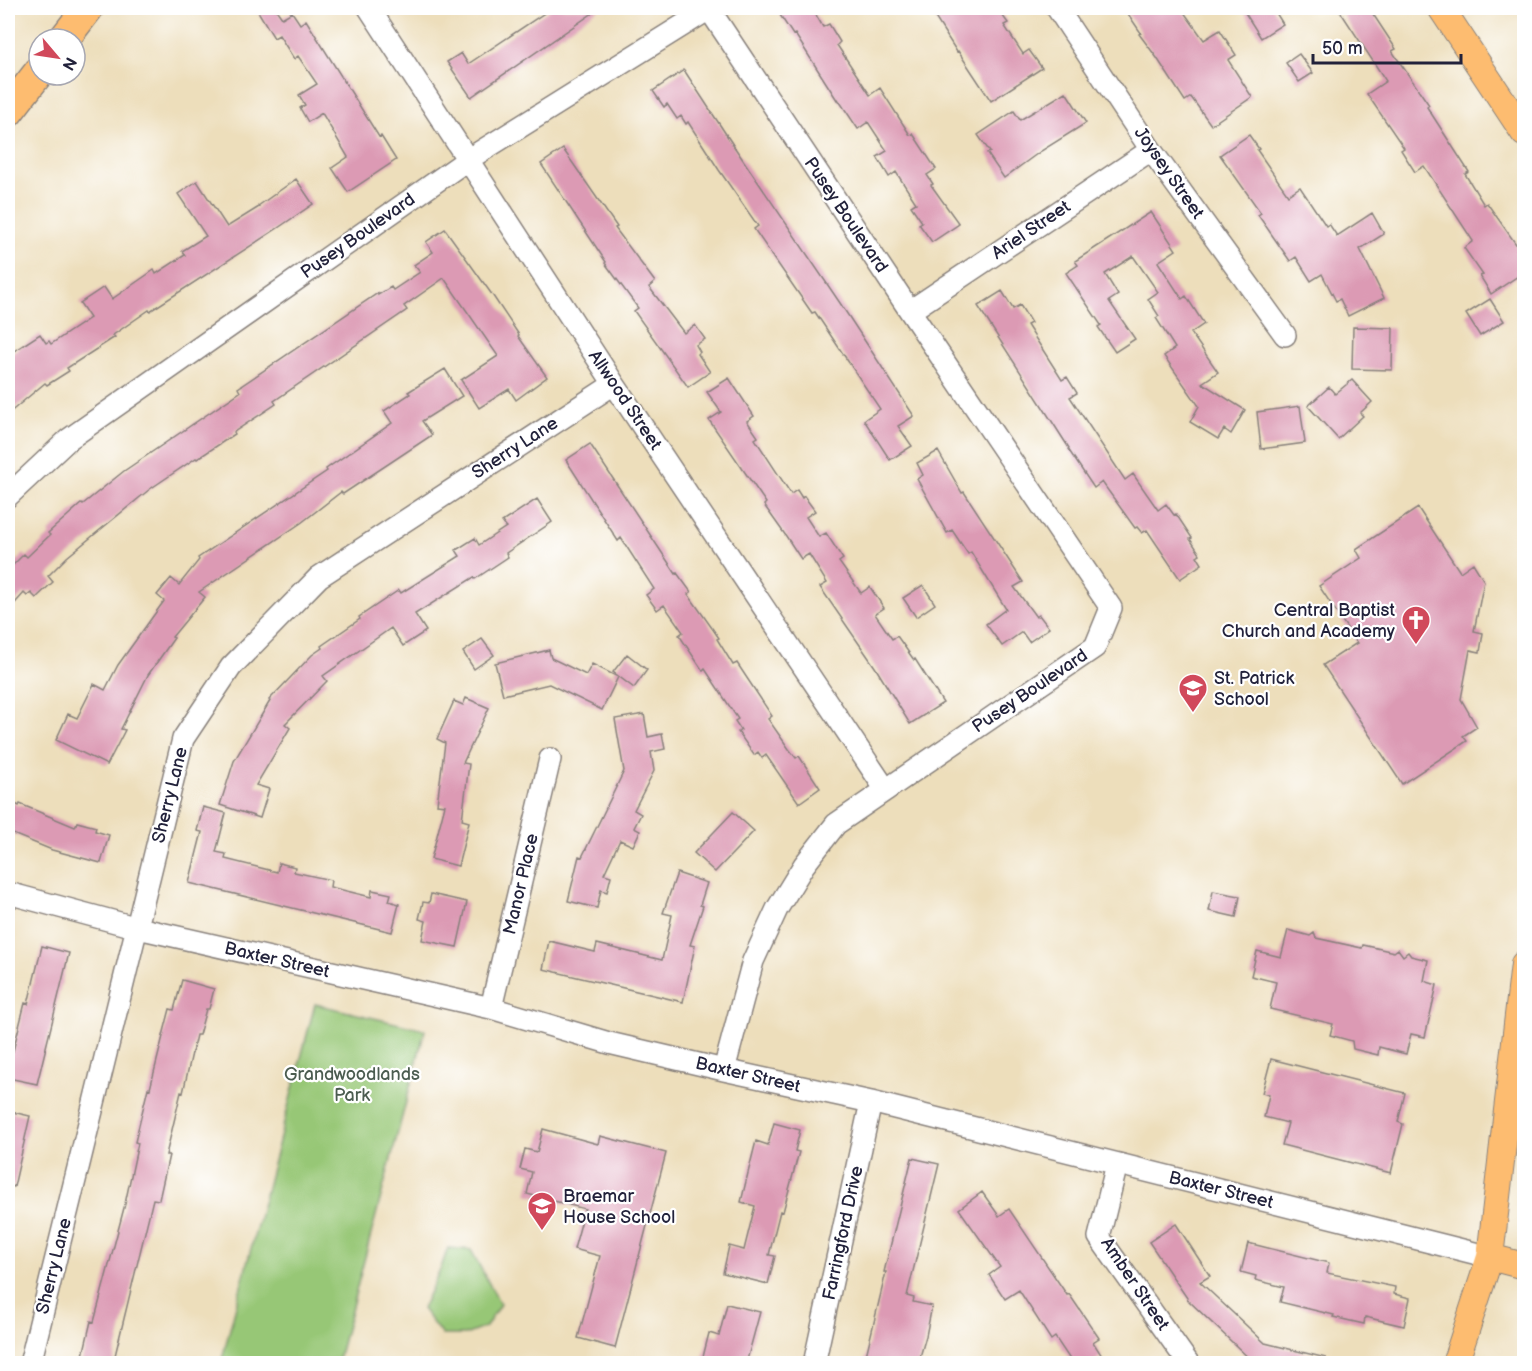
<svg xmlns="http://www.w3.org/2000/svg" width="1532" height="1371" viewBox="0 0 1532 1371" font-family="'Balsamiq Sans',sans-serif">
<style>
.green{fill:#97c776;stroke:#5c7458;stroke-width:1.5}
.building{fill:#dc9ab4}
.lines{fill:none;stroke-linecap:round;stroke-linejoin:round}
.minor-casing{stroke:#88807b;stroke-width:24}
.major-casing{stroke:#88807b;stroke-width:28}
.highway-casing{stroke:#88807b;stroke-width:33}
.minor{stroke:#fff;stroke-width:21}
.major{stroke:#fdbc6f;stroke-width:26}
.highway{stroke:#fdbc6f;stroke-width:30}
.labels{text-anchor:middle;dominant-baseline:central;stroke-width:4.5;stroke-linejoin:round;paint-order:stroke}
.street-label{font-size:18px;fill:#22223b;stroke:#fff}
.poi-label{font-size:18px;fill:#22223b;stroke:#fff;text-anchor:start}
.park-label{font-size:18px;fill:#4b5c50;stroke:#fff}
</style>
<rect width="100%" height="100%" fill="#fff"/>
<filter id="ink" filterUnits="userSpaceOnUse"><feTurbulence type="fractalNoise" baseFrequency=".0167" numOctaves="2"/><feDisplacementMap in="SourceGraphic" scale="12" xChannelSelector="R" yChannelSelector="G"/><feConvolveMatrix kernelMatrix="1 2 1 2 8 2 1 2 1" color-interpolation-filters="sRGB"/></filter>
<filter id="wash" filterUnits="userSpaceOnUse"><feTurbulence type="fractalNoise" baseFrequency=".008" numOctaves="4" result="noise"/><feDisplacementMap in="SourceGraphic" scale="24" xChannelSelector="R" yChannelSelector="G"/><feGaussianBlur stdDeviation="1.35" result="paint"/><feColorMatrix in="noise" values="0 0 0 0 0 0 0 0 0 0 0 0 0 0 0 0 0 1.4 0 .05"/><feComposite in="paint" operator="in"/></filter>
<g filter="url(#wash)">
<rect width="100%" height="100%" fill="#eddebb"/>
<path class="green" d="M315 1004 425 1030 337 1363H221Z
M448 1248 471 1250 500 1304 486 1327 465 1335H442L422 1309 442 1265Z"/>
<g id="blocks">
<path class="building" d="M256 8H275L282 18 292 12 300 24 306 20 379 137 381 136 396 160 348 192 332 168 348 157 322 113 308 122 300 108 305 105 299 95 317 84 298 56 294 59 279 35 274 38Z
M552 8H600L471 97 447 62 461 53 468 64Z
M792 8H812L823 27 829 24 840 42 837 45 870 95 880 88 910 135 913 134 936 169 927 175 933 184 931 185 959 224 932 242 919 224 922 222 911 206 916 203 896 172 889 177 877 157 887 151 868 122 858 129 838 99 837 100 795 34 793 35 780 15Z
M929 8H997L1008 23 1004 25 1023 54 1029 50 1042 68 991 101 958 51 957 52Z
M1124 8H1181L1204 40 1220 30 1236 55 1228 60 1252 97 1211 125 1191 97 1185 101 1157 58 1139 34 1141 33Z
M1242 8H1273L1283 24 1261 38Z
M1338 8H1369L1396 49 1392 51 1429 105 1427 107 1469 172 1465 174 1484 205 1487 203 1518 247 1524 243V272L1491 294 1480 276 1483 275 1464 248 1473 241 1424 166 1415 172 1401 150 1404 148 1367 94 1386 81Z
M1299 54 1313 73 1299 82 1286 63Z
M684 70 735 148 840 303 914 416 898 426 912 446 890 460 864 420 880 409 815 312 812 313 754 229 758 226 719 170 688 122 686 124 681 116 677 119 667 104 664 107 653 91Z
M1066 92 1086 123 1041 151 1004 178 987 153 990 152 978 135 1014 111 1020 120Z
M1249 135 1259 149 1257 150 1288 195 1300 187 1326 226 1329 224 1337 236 1372 213 1384 234 1360 249 1384 298 1348 316 1340 299 1336 301 1322 274 1311 281 1296 257 1290 261 1258 215 1261 213 1220 155Z
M563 149 617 227 615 228 655 282 649 287 684 333 695 325 705 339 696 345 700 352 698 354 710 372 688 387 634 311 638 308 605 263 606 262 541 164Z
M296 179 313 204 275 230 150 311 149 310 113 335 115 337 67 368 69 371 47 385 45 383 8 414V355L40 334 46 343 49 341 51 344 90 318 80 303 104 287 112 299 154 270 156 274 185 255 182 251 206 236 178 194 197 181 227 227 259 207 258 206Z
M1151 212 1176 250 1158 262 1182 299 1186 296 1204 324 1191 333 1218 372 1202 383 1245 410 1231 434 1224 429 1218 439 1190 422 1199 406 1164 356 1175 348 1156 318 1159 316 1148 299 1158 292 1133 256 1105 274 1118 295 1109 301 1135 339 1115 352 1098 327 1101 325 1066 273 1078 265 1075 261Z
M445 229 493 296 519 335 518 336 547 377 516 400 509 389 479 408 461 380 498 356 444 278 404 306 407 310 274 401 276 404 234 432 235 434 197 459 196 458 150 489 67 557 48 576 53 582 36 598 31 593 27 596 24 593 8 611V570L24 554 27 557 50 535 48 533 82 503 83 504 124 471 240 392 238 388 378 293V295L391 287 393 290 420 272 414 265 433 252 426 242Z
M1002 291 1013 309 1020 305 1031 323 1027 325 1062 380 1067 377 1077 393 1070 397 1125 480 1133 474 1158 510 1166 504 1174 515 1176 514 1192 538 1190 539 1200 554 1197 556 1202 564 1180 579 1147 530 1142 533 1137 527 1135 528 1102 482 1094 488 1068 449 1069 448 978 306Z
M1490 299 1504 321 1480 336 1466 314Z
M1353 327 1393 328 1392 370 1352 369Z
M445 369 462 396 422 421 432 435 343 494 341 492 301 523 199 592 205 597 172 637 174 638 148 675 121 729 125 730 107 765 56 740 68 714 77 718 94 684 105 690 118 665 164 601 157 595 171 578 179 585 199 560 198 558 327 471 326 469 392 423 384 411 410 394 408 392Z
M729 378 754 416 747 421 758 437 755 439 791 494 797 490 802 498 804 496 815 511 806 517 819 537 826 533 843 559 839 562 861 593 870 587 884 608 875 614 892 639 897 636 914 660 915 659 943 703 910 724 875 667 820 587 827 583 809 554 801 559 786 536 764 505 766 503 709 420 721 412 707 392Z
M1352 380 1372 402 1360 413 1363 416 1338 439 1308 406 1329 387 1335 394Z
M1300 406 1305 443 1261 449 1257 412Z
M590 444 676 574 677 573 691 592 688 594 719 638 717 639 733 665 737 663 772 716 768 719 789 749 796 758 799 756 820 788 799 803 766 755 762 758 758 752 754 755 738 732 741 730 735 721 738 719 705 669 703 671 679 635 683 632 664 605 657 610 646 595 654 589 621 538 618 541 566 460Z
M938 451 962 493 964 492 1023 582 1014 587 1036 617 1039 615 1049 628 1029 642 1022 632 1002 646 986 624 1006 609 971 552 968 554 952 530 947 533 917 479 923 475 917 463Z
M537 499 552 522 506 553 508 557 475 579 474 577 415 614 426 631 403 646 391 628 323 676 327 681 285 724 290 728 256 785 269 789 260 818 220 805 234 761 270 701 269 700 312 655 322 648 321 646 360 619 359 617 399 590 401 593 460 556 456 550 475 538 479 545 506 527 502 522Z
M1418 508 1460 572 1473 563 1484 581 1474 631 1483 633 1480 652 1470 650 1461 699 1477 727 1463 736 1467 741 1402 784 1323 665 1357 643 1319 586 1361 558 1356 549Z
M923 585 935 604 916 617 903 598Z
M482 639 494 655 474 669 463 652Z
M549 650 551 658 586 675 592 664 618 677 602 710 549 684 503 695 495 663Z
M627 654 647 670 634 688 613 672Z
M466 698 489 708 463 763 469 764 462 820 469 822 458 866 431 859 445 805 437 804 445 743 437 739 454 701 463 705Z
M644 714 648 737 662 734 665 749 651 752 654 771 634 810 641 814 634 828 640 831 633 846 620 840 604 874 611 876 607 892 601 890 597 908 568 901 579 856 582 857 624 771 615 719Z
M8 800 19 806 20 804 75 827 77 822 96 827 95 831 109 835 101 863 52 850 8 832Z
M203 807 226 813 216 852 226 854 225 859 277 872 279 863 295 867 294 872 331 880 330 887 371 897 372 890 391 894 389 901 399 904 392 932 189 883 202 832 197 831Z
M733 812 754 831 715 872 694 853Z
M677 873 707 883 700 905 703 906 690 945 695 946 683 1002 543 969 549 941 595 952 597 944 662 960 672 915 663 913Z
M1213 891 1240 896 1236 917 1209 911Z
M431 894 467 902 457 947 422 940 426 921 419 919 423 902 429 903Z
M1288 930 1310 936 1314 933 1316 938 1362 948 1363 945 1394 952 1398 949 1403 956 1408 952 1411 956 1428 960 1424 981 1437 985 1425 1037 1411 1034 1406 1054 1379 1047 1378 1055 1353 1049 1352 1041 1330 1035 1333 1024 1270 1009 1276 982 1251 976 1257 951 1281 957Z
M42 946 69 953 37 1084 8 1078V1050L13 1051 25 1003 28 1004Z
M182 980 214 989 209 1009H206L199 1035H196L183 1093 181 1092 166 1155H169L159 1200 153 1199 113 1364H81L91 1321 94 1322 125 1204 138 1143 135 1142 148 1088 150 1089 164 1032 170 1009 174 1010Z
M1271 1059 1405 1093 1398 1122 1403 1124 1391 1173 1282 1145 1288 1123 1264 1117 1269 1095 1262 1093Z
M8 1111 30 1116 14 1187 8 1186Z
M774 1123 800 1130 795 1151 799 1152 783 1212 780 1211 769 1255 775 1256 768 1284 723 1273 729 1246 744 1250 755 1206 741 1202 749 1169 756 1141 768 1145Z
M543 1129 598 1144 600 1136 666 1153 615 1348 578 1338 600 1256 574 1249 585 1209 527 1194 532 1172 520 1169 525 1149 537 1152Z
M912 1158 939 1164 907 1296 914 1298 913 1302 932 1306 926 1336 918 1364H864L886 1272H884Z
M982 1192 999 1216 1009 1209 1067 1295 1069 1294 1099 1338 1093 1342 1102 1356 1091 1364H1073L1055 1337 1051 1340 1019 1290 1005 1299 989 1275 1000 1267 959 1209Z
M1176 1224 1210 1276 1200 1282 1265 1343 1326 1358 1325 1364H1255L1189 1301 1149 1242Z
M1248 1243 1329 1263 1327 1273 1395 1287 1394 1294 1410 1298 1404 1326 1365 1317 1364 1324 1333 1317 1334 1315 1280 1302 1284 1287 1255 1280 1256 1276 1241 1272Z
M727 1304 760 1312 746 1364H715L702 1361 709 1333 719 1336Z"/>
</g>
</g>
<g filter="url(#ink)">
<use href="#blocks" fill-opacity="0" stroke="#88807b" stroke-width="1.5"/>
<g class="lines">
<g class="minor-casing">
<path id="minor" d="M369 8 614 384 886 790
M1057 8 1151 150 1285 335
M910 311 1151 150
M8 496 69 439 467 160 709 9 910 311 1111 608 1095 647 836 824 804 865 777 909 753 961 724 1070
M8 893 138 928 491 1008 609 1043 724 1070 871 1102 1490 1257
M491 1008 550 759
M1117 1164 1099 1237 1189 1364
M30 1364 183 739 231 667 319 577 614 384
M814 1364 871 1102"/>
</g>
<g class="major-casing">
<path id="major" d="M1441 8 1524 133
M1490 1257 1524 1266
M1455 1364 1490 1257 1524 964"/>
</g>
<g class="highway-casing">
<path id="highway" d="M64 39 88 8
M8 112 39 72"/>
</g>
<use href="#minor" class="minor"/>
<use href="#major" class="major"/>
<use href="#highway" class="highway"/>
</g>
</g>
<defs>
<g id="church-pin" transform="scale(1.5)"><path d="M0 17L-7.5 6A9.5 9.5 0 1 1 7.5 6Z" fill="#d1495b" stroke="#fff"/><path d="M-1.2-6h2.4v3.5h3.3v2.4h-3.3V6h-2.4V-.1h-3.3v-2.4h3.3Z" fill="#fff"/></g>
<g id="school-pin" transform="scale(1.5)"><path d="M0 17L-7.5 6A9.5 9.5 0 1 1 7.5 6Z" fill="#d1495b" stroke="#fff"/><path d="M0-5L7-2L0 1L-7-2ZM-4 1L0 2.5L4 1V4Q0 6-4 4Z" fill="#fff"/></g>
</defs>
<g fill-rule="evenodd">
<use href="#church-pin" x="1416" y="620"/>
<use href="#school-pin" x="1193" y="688"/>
<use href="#school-pin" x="542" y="1206"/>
</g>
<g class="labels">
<g class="street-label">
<text transform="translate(1169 173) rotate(55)">Joysey Street</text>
<text transform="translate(846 215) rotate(56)">Pusey Boulevard</text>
<text transform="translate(1031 230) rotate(-34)">Ariel Street</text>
<text transform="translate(358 236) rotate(-35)">Pusey Boulevard</text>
<text transform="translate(625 400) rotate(56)">Allwood Street</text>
<text transform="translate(515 448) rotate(-33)">Sherry Lane</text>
<text transform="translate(1030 691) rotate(-34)">Pusey Boulevard</text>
<text transform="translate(170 795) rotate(-76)">Sherry Lane</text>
<text transform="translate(521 884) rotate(-77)">Manor Place</text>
<text transform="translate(277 960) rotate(13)">Baxter Street</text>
<text transform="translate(748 1075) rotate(13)">Baxter Street</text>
<text transform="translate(1221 1190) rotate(14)">Baxter Street</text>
<text transform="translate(843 1233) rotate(-78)">Farringford Drive</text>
<text transform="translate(54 1266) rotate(-76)">Sherry Lane</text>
<text transform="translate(1135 1284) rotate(56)">Amber Street</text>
</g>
<g class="poi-label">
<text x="1395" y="610" text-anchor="end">Central Baptist<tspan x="1395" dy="21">Church and Academy</tspan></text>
<text x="1214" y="678">St. Patrick<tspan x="1214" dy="21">School</tspan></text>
<text x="563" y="1196">Braemar<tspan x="563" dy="21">House School</tspan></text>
</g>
<g class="park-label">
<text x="352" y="1074">Grandwoodlands<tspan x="352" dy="21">Park</tspan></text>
</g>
</g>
<rect width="1532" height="1371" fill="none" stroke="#fff" stroke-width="30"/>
<g transform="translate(57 57) rotate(119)"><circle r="28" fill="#ffffff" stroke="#a7a7b1" stroke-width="1.5"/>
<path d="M0-4.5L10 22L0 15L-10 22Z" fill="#d1495b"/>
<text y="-9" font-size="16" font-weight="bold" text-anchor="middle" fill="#22223b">N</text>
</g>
<path d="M1313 54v9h148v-9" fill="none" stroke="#22223b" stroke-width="3"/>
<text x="1322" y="54" font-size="18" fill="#22223b" stroke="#ffffff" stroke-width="4.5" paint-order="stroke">50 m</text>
</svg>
